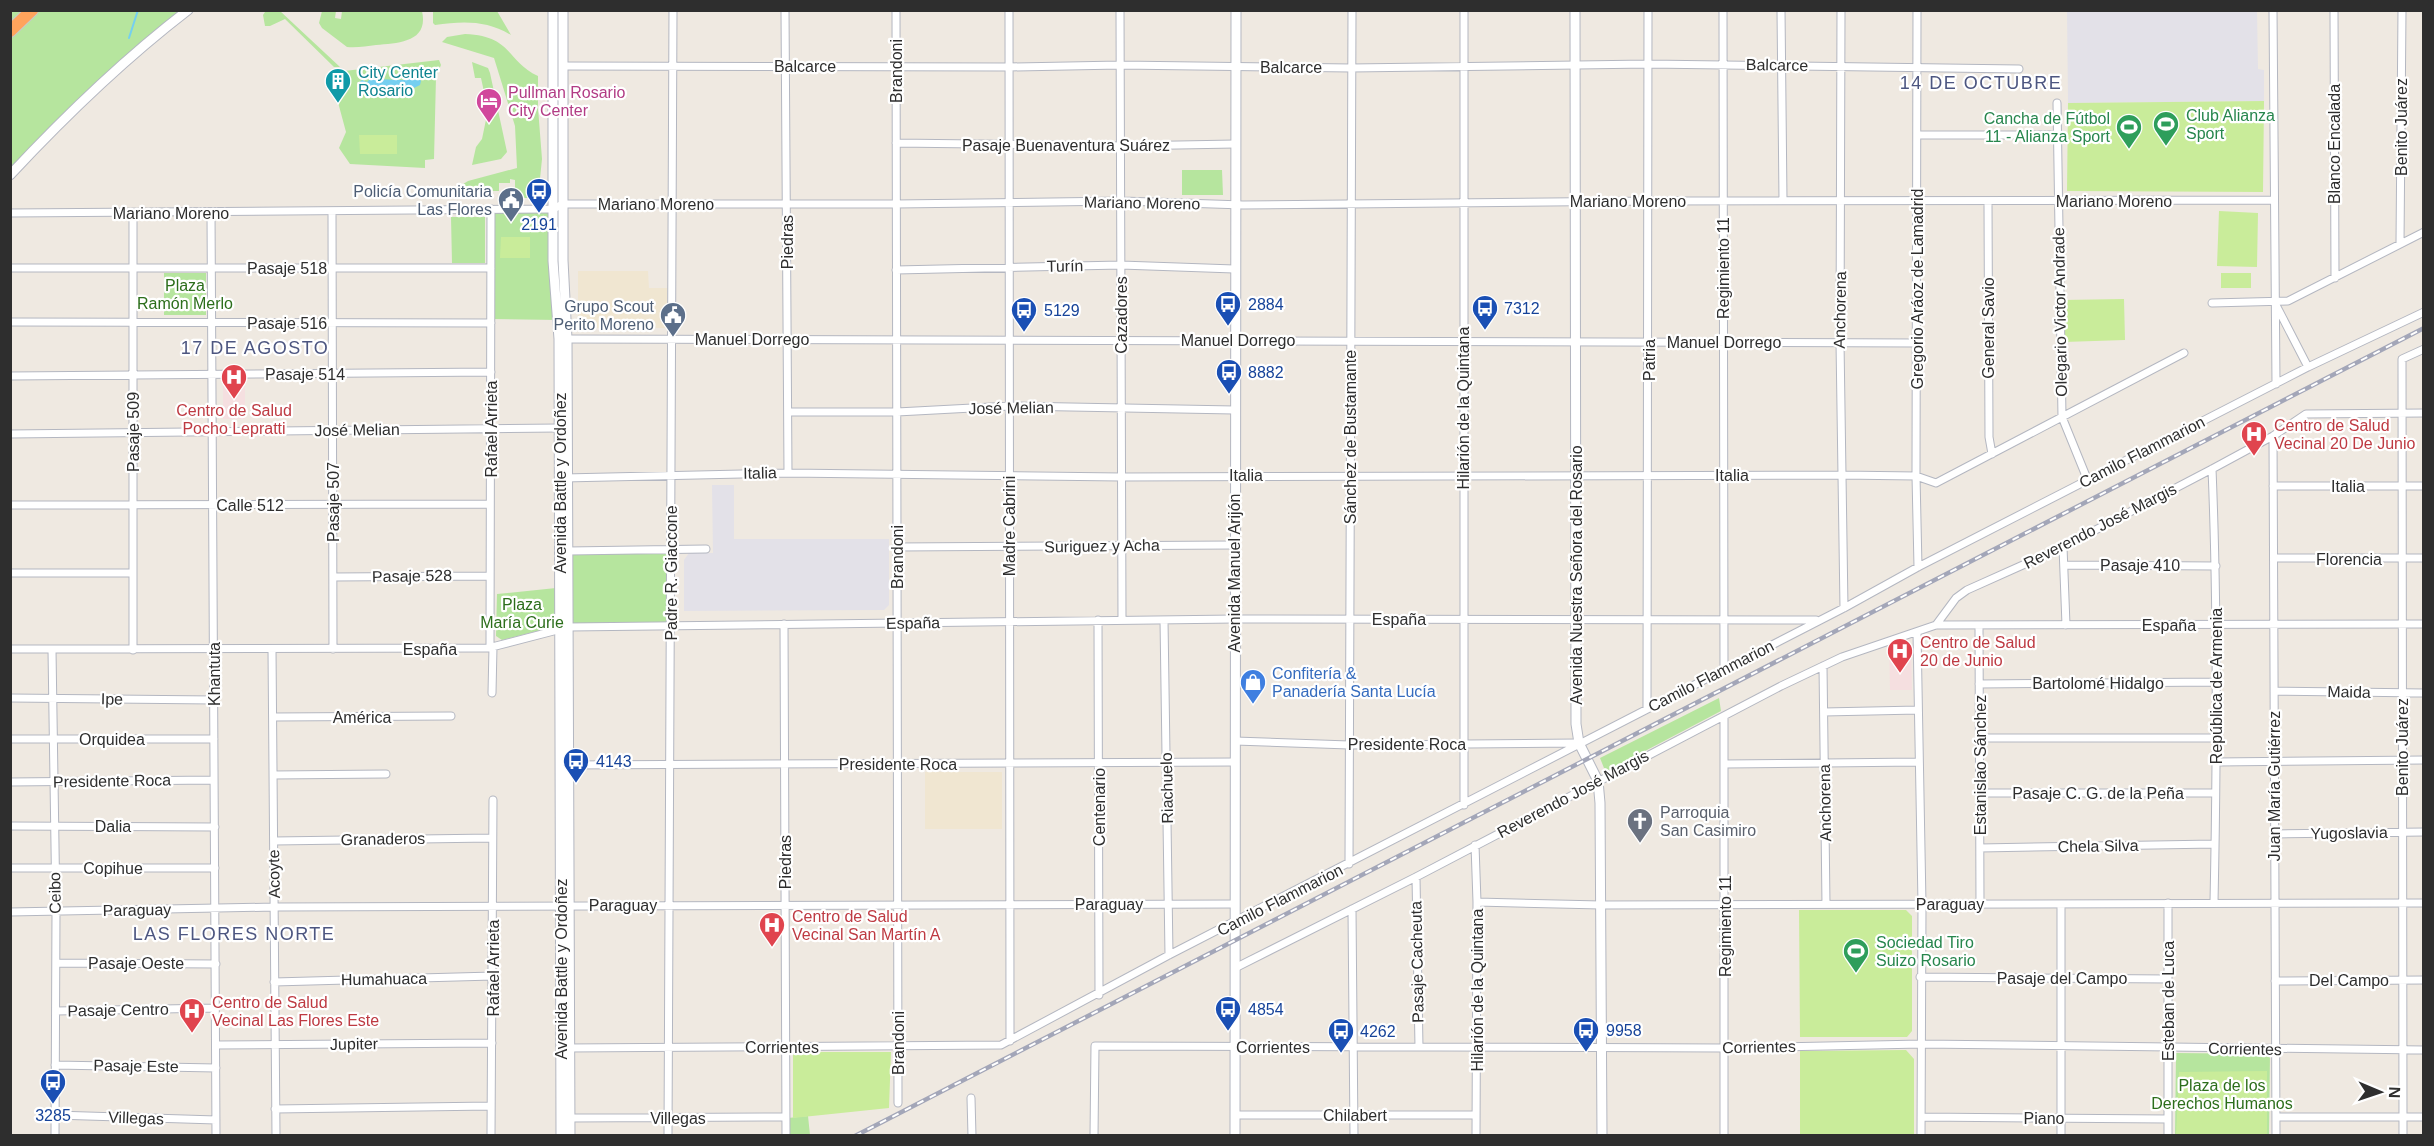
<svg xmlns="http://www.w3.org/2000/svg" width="2434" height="1146" viewBox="0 0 2434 1146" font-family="Helvetica,sans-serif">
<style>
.industrial{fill:#e3e1e8}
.education{fill:#f0e6d1}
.medical{fill:#f5dfe0}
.green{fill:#b6e59e}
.pitch{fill:#c9ec9a}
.water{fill:#75cff0}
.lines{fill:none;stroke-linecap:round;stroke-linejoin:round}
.stream{stroke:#75cff0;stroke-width:2}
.street-casing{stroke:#b4b7c1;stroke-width:9}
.secondary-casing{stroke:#b4b7c1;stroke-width:11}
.highway-casing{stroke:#c9c9c9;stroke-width:14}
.street{stroke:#fff;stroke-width:7}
.secondary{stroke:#fff;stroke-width:9}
.highway{stroke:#ffa35c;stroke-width:12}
.rail-casing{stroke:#a3a6b8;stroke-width:4.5}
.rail{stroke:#fff;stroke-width:2;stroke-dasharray:7;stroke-linecap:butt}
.labels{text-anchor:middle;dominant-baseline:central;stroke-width:4.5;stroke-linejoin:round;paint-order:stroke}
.street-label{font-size:16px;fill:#2e2e2e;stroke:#fff}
.culture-label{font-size:16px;fill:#0d838f;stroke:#fff;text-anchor:start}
.hotel-label{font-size:16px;fill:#b23c85;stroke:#fff;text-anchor:start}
.leisure-label{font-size:16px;fill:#27864d;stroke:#fff;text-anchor:start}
.service-label{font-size:16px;fill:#4e5e75;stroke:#fff;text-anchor:end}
.transit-label{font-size:16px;fill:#164399;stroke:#fff;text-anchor:start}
.park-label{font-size:16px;fill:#2c6e1b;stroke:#fff}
.health-label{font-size:16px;fill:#be3a42;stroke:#fff;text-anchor:start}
.shop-label{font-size:16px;fill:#366cbe;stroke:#fff;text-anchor:start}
.worship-label{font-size:16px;fill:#5b616d;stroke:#fff;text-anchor:start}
.neighbourhood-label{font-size:18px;letter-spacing:1.5px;fill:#4d5680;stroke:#fff}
</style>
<rect width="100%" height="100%" fill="#efe9e1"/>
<path class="industrial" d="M2067 11H2257L2258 69 2264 70V101L2068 103Z
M712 485H734V539H889V605L884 610 684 611V560L689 553H713Z"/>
<path class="education" d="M578 271H648L649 288H667V328H582L578 324Z
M925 772H1002V829H925Z"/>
<path class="medical" d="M223 380H245V419H223Z
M1889 646H1909L1911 648 1912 690H1890Z"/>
<path class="green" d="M449 10 497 11 511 35C486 20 463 21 435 25L433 23V11Z
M10 11H188L144 44 11 175Z
M263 11H280L340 67H334L285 19 270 26H265L263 15 265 12Z
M342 11H422C429 42 399 43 376 45 367 46 357 48 347 47L322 28 319 23 322 11H336L335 18 341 19Z
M465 34C513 36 505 60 538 76V108L542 159 538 198H515V180L510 179V183H499V191H478L477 198H455L452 191 468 181 517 168 515 126 494 58 442 42 447 37Z
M439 60 441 65 436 77 434 159 425 160V168L350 164 339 148 346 132 332 80 327 73Z
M472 62 488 68 490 73 507 152 501 159 472 165 476 147 482 139 488 110 481 78H475Z
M1182 170H1222L1223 195H1182Z
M491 209H553L558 320 491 319Z
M451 217H485V263H452Z
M164 273H206V315H164Z
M671 550 670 625 569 627 568 551Z
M556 588V621L553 627 502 640 496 636 497 594Z
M1719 698 1721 711 1609 770 1604 768 1600 758Z
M2176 1053 2270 1054 2269 1135 2175 1136Z
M808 1116 810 1135 788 1136V1118Z"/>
<path class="pitch" d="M2264 101 2263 192 2067 191 2068 103Z
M359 135H397V154H360Z
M2219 211 2258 213 2257 267 2217 266Z
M501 237H530V258H500Z
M2221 273H2251V288H2221Z
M2124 299 2125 340 2064 342 2062 300Z
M1799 910H1906L1912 916V1031L1907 1037H1800Z
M1906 1050 1914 1059V1135H1800V1051Z
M793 1052H891L889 1108 793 1118Z
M2267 1071V1135H2176L2179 1072Z"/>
<path class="water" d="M413 74 417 75 421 81 420 85 414 88 401 87 387 91 372 86 362 91 358 87V83L362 80 367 82 370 79 405 80Z"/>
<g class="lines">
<path class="stream" d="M129 38 138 10"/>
<g class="street-casing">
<path id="street" d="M785 10 788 473
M896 10 898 1103
M1009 10 1010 1041
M1120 10 1122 620
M1723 10 1724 669
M1781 10 1783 200
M1841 10 1840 342 1844 608
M1917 10 1916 476 1918 567
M2273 10 2276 384
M2334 10 2335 278
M563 66 1010 67 1120 65 1351 68 1648 64 2019 69
M2057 103 2062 417 2088 481
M1917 135H2057
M896 143 1122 146 1235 144
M1988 202 1989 437 1992 454
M211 212 216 1136
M332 212 333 649
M10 213 553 209 563 204H896L1122 201 1243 205 1648 201 2274 200
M133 213V650
M2400 243 2402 10
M10 268H491
M896 270 1121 265 1234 269
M2212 303 2288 301 2424 232
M2276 305 2308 367
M10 322 491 323
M564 339 1918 343
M10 376 491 372
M788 412H897L1010 406 1234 410
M10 434 559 428
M2273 436 2276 1136
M2212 469C2218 614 2217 758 2214 903
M564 478 788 473 1121 477 1841 475 1916 476 1936 483 2184 353
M2273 486H2424
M10 505 490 504
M897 547 1234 545
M2063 547 2066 625
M568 551 706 549
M2274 558H2424
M2064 565 2216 566
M10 573H133
M333 577 490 576
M1098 620 1099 995
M1164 620 1169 955
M784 624 786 1136
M1936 625 1956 598 1967 590 2063 547 2212 469 2273 436 2306 414 2424 413
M1979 625 1980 904
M1917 632 1922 904 1921 1136
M490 648 491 209
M10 649 488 648 569 627 1235 619 1816 620
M272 649 276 1136
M52 650 56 911 55 1136
M1823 666 1826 904
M1979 684 2216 682
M2274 691 2424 693
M492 693 493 647
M10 698 214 700
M1647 709 1648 10
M1824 712 1918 710
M273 717 451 716
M1980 738H2216
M10 739H214
M1235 741 1349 745 1577 743
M2217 762 2424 760
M1725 764 1919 762
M566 765 1235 762
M273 775 386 774
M10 782 214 780
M1980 793H2215
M1464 805V10
M10 826 215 827
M2275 834 2424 832
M274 841 492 838
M1475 845 1477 902 1476 1136
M1980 848 2215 844
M1349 864 1352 10
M10 868H215
M1416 877 1419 1047
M1477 902 1601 905 2424 903
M2061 904V1136
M1352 909 1354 1136
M10 912 274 907 1235 904
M56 963 216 964
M1235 968 1416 877 1781 686 1842 657 1936 625 2424 624
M1920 977 2168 979
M2275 981 2424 980
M274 982 493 976
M56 1011 216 1008
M216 1045 492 1043
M567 1048 1001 1045 1169 955 1844 608 1918 567 2308 367 2424 312
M55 1065 216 1068
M971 1098 972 1136
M275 1109 491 1106
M55 1115 216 1120
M1235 1115H1476
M1921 1117 2168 1119
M2276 1117H2424
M570 1118 786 1117
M491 1136 493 800
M668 1136 673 10
M1094 1136 1095 1046 1724 1048 1921 1044 2424 1050
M1724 1136V716
M2168 1136V903
M2403 1136 2402 359 2424 349"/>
</g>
<g class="secondary-casing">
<path id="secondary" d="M553 10V261L559 339 561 1136
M563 10V260L567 339 570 1136
M1575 10 1576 724 1579 743 1598 781 1600 803 1602 1136
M10 175C66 115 123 60 188 10
M1235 1136 1236 10"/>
</g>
<g class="highway-casing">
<path id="highway" d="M10 31 32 10"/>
</g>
<use href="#street" class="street"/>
<use href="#secondary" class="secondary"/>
<use href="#highway" class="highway"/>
<g class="rail-casing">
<path id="rail" d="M855 1136 2424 328"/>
</g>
<use href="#rail" class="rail"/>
</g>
<defs>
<g id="building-pin" transform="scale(1.35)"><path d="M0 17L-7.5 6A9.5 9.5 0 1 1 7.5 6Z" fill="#0f9aa8" stroke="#fff"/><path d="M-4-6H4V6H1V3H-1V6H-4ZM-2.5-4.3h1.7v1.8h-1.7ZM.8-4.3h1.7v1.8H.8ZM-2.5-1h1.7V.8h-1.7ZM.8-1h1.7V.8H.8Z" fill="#fff"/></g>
<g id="hotel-pin" transform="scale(1.35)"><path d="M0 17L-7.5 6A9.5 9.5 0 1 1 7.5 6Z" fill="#d1479c" stroke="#fff"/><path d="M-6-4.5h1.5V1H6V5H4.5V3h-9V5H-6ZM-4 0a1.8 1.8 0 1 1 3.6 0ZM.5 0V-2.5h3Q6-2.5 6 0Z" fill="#fff"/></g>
<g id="stadium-pin" transform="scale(1.35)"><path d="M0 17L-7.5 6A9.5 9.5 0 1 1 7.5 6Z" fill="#2e9e5b" stroke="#fff"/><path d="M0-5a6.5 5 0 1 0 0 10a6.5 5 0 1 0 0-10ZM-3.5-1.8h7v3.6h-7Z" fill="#fff"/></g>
<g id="bus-pin" transform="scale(1.35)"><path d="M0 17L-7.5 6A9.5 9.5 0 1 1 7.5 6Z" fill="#1a4fb4" stroke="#fff"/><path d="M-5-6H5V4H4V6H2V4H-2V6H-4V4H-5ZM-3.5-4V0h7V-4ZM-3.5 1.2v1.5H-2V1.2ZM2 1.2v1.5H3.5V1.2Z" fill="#fff"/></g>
<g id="civic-pin" transform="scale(1.35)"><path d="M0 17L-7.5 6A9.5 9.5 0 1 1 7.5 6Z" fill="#5c6f8a" stroke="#fff"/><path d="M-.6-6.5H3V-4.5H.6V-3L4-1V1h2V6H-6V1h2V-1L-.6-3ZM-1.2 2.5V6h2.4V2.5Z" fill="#fff"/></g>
<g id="hospital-pin" transform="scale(1.35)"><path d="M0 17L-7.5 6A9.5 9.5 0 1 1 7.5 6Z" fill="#e0444e" stroke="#fff"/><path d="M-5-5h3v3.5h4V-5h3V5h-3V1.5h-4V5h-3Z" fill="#fff"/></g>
<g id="shop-pin" transform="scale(1.35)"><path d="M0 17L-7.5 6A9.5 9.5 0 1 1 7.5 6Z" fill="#3f7fe0" stroke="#fff"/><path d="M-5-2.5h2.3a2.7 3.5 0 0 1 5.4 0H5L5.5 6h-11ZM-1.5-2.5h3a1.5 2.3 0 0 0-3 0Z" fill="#fff"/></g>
<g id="church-pin" transform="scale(1.35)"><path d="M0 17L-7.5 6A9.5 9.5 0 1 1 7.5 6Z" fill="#6b7280" stroke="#fff"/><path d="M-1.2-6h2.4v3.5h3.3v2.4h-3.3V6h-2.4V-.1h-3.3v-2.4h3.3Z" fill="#fff"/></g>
</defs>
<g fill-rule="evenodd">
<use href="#building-pin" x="338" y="81"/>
<use href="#hotel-pin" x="489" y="101"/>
<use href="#stadium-pin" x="2166" y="124"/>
<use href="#stadium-pin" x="2129" y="127"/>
<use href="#bus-pin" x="539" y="191"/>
<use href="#civic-pin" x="511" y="200"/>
<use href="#bus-pin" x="1228" y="304"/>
<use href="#bus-pin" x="1485" y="308"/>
<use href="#bus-pin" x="1024" y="310"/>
<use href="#civic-pin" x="673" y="315"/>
<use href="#bus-pin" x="1229" y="372"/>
<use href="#hospital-pin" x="234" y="377"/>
<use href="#hospital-pin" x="2254" y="434"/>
<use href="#hospital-pin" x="1900" y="651"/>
<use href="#shop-pin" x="1253" y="682"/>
<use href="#bus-pin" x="576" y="761"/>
<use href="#church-pin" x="1640" y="821"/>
<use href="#hospital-pin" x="772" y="925"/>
<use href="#stadium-pin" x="1856" y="951"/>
<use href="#bus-pin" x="1228" y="1009"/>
<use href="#hospital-pin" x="192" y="1011"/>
<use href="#bus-pin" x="1586" y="1030"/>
<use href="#bus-pin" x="1341" y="1031"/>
<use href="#bus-pin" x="53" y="1082"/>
</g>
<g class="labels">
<g class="street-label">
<text transform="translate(1777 65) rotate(1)">Balcarce</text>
<text x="805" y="66">Balcarce</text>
<text x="1291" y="67">Balcarce</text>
<text transform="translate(896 71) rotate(-90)">Brandoni</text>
<text transform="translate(2401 127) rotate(-90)">Benito Juárez</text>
<text transform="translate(2334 144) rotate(-90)">Blanco Encalada</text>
<text x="1066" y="145">Pasaje Buenaventura Suárez</text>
<text x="1628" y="201">Mariano Moreno</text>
<text x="2114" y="201">Mariano Moreno</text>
<text transform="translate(1142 203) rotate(1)">Mariano Moreno</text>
<text x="656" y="204">Mariano Moreno</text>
<text x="171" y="213">Mariano Moreno</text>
<text transform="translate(787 242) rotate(-90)">Piedras</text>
<text transform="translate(1065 266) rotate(-1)">Turín</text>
<text x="287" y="268">Pasaje 518</text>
<text transform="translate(1723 268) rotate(-90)">Regimiento 11</text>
<text transform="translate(1917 289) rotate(-90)">Gregorio Aráoz de Lamadrid</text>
<text transform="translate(1840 310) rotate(-89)">Anchorena</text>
<text transform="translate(2060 312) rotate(-91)">Olegario Victor Andrade</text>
<text transform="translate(1121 315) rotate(-90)">Cazadores</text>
<text x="287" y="323">Pasaje 516</text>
<text transform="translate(1988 328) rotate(-90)">General Savio</text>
<text x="752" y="339">Manuel Dorrego</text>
<text x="1238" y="340">Manuel Dorrego</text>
<text x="1724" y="342">Manuel Dorrego</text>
<text transform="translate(1649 360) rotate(-90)">Patria</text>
<text x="305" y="374">Pasaje 514</text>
<text transform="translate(1011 408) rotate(-1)">José Melian</text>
<text transform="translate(1463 408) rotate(-90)">Hilarión de la Quintana</text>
<text transform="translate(491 429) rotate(-90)">Rafael Arrieta</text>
<text transform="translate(357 430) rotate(-1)">José Melian</text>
<text transform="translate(133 432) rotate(-90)">Pasaje 509</text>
<text transform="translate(1350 437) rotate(-90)">Sánchez de Bustamante</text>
<text transform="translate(2142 452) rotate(-27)">Camilo Flammarion</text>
<text transform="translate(760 473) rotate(-1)">Italia</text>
<text x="1246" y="475">Italia</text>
<text x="1732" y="475">Italia</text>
<text transform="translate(560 483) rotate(-90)">Avenida Battle y Ordoñez</text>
<text x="2348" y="486">Italia</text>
<text transform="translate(333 502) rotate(-90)">Pasaje 507</text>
<text x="250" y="505">Calle 512</text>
<text transform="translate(1009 526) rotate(-90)">Madre Cabrini</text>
<text transform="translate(2100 526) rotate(-27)">Reverendo José Margis</text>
<text transform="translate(1102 546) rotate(-1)">Suriguez y Acha</text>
<text transform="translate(897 557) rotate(-90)">Brandoni</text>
<text x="2349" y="559">Florencia</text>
<text x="2140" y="565">Pasaje 410</text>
<text transform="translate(671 573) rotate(-90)">Padre R. Giaccone</text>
<text transform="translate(1234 573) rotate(-90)">Avenida Manuel Arijón</text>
<text transform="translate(1576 575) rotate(-90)">Avenida Nuestra Señora del Rosario</text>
<text transform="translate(412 576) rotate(-1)">Pasaje 528</text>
<text x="1399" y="619">España</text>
<text transform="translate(913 623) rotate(-1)">España</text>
<text x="2169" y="625">España</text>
<text x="430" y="649">España</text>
<text transform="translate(214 674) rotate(-90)">Khantuta</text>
<text transform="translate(1711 676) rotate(-27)">Camilo Flammarion</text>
<text x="2098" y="683">Bartolomé Hidalgo</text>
<text transform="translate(2216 686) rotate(-90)">República de Armenia</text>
<text transform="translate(2349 692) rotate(1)">Maida</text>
<text transform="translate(112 699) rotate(1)">Ipe</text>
<text x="362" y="717">América</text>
<text x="112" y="739">Orquidea</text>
<text x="1407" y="744">Presidente Roca</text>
<text transform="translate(2402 747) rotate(-90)">Benito Juárez</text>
<text x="898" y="764">Presidente Roca</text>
<text transform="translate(1980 765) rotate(-90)">Estanislao Sánchez</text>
<text transform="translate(112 781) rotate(-1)">Presidente Roca</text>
<text transform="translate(2274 786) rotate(-90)">Juan María Gutiérrez</text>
<text transform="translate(1167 788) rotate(-91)">Riachuelo</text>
<text x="2098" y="793">Pasaje C. G. de la Peña</text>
<text transform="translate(1573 794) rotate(-28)">Reverendo José Margis</text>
<text transform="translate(1825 803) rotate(-91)">Anchorena</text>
<text transform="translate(1099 807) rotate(-90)">Centenario</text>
<text x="113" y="826">Dalia</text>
<text transform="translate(2349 833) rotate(-1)">Yugoslavia</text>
<text transform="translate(383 839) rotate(-1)">Granaderos</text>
<text transform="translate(2098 846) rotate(-1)">Chela Silva</text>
<text transform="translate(785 862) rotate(-90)">Piedras</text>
<text x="113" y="868">Copihue</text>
<text transform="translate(274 874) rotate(-91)">Acoyte</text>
<text transform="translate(55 893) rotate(-91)">Ceibo</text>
<text transform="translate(1280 900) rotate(-27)">Camilo Flammarion</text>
<text x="1109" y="904">Paraguay</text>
<text x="1950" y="904">Paraguay</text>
<text x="623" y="905">Paraguay</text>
<text transform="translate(137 910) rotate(-1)">Paraguay</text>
<text transform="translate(1725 926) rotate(-90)">Regimiento 11</text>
<text transform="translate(1417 962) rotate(-91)">Pasaje Cacheuta</text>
<text x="136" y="963">Pasaje Oeste</text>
<text transform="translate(493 968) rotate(-90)">Rafael Arrieta</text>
<text transform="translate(561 969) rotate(-90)">Avenida Battle y Ordoñez</text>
<text x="2062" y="978">Pasaje del Campo</text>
<text transform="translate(384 979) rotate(-1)">Humahuaca</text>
<text x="2349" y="980">Del Campo</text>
<text transform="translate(1477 990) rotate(-90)">Hilarión de la Quintana</text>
<text transform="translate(2168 1001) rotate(-90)">Esteban de Luca</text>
<text transform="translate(118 1010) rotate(-1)">Pasaje Centro</text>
<text transform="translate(898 1043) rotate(-90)">Brandoni</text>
<text transform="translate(354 1044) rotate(-1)">Jupiter</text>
<text x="782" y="1047">Corrientes</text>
<text x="1273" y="1047">Corrientes</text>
<text transform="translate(1759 1047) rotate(-1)">Corrientes</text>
<text transform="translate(2245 1049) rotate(1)">Corrientes</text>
<text transform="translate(136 1066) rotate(1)">Pasaje Este</text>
<text x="1355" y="1115">Chilabert</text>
<text transform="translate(136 1118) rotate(2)">Villegas</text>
<text x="678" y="1118">Villegas</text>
<text x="2044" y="1118">Piano</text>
</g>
<g class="culture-label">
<text x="358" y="72">City Center<tspan x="358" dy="18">Rosario</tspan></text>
</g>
<g class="hotel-label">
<text x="508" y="92">Pullman Rosario<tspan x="508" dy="18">City Center</tspan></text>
</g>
<g class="leisure-label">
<text x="2186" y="115">Club Alianza<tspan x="2186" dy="18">Sport</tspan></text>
<text x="2110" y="118" text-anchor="end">Cancha de Fútbol<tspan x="2110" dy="18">11 - Alianza Sport</tspan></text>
<text x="1876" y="942">Sociedad Tiro<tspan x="1876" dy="18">Suizo Rosario</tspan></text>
</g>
<g class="service-label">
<text x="492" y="191">Policía Comunitaria<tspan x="492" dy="18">Las Flores</tspan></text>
<text x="654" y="306">Grupo Scout<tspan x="654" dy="18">Perito Moreno</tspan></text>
</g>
<g class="transit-label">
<text x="539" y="224" text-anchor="middle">2191</text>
<text x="1248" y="304">2884</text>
<text x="1504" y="308">7312</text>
<text x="1044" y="310">5129</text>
<text x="1248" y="372">8882</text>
<text x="596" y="761">4143</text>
<text x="1248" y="1009">4854</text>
<text x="1606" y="1030">9958</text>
<text x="1360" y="1031">4262</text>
<text x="53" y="1115" text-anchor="middle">3285</text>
</g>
<g class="park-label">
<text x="185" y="285">Plaza<tspan x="185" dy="18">Ramón Merlo</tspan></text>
<text x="522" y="604">Plaza<tspan x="522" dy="18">María Curie</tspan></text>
<text x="2222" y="1085">Plaza de los<tspan x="2222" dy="18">Derechos Humanos</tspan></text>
</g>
<g class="health-label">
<text x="234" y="410" text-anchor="middle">Centro de Salud<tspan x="234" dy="18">Pocho Lepratti</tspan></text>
<text x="2274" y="425">Centro de Salud<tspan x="2274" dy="18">Vecinal 20 De Junio</tspan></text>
<text x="1920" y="642">Centro de Salud<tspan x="1920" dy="18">20 de Junio</tspan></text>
<text x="792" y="916">Centro de Salud<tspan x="792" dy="18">Vecinal San Martín A</tspan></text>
<text x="212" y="1002">Centro de Salud<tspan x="212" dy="18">Vecinal Las Flores Este</tspan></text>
</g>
<g class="shop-label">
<text x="1272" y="673">Confitería &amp;<tspan x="1272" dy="18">Panadería Santa Lucía</tspan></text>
</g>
<g class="worship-label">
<text x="1660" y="812">Parroquia<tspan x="1660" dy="18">San Casimiro</tspan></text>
</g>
<g class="neighbourhood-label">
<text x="1981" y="83">14 DE OCTUBRE</text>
<text x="255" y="348">17 DE AGOSTO</text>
<text x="234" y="934">LAS FLORES NORTE</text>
</g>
</g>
<rect width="2434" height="1146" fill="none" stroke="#2e2e2e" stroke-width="24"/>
<g transform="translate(2380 1092) rotate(92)" stroke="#ffffff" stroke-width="4.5" paint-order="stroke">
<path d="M0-4.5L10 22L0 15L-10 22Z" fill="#2e2e2e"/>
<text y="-9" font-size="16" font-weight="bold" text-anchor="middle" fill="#2e2e2e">N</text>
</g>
</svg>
